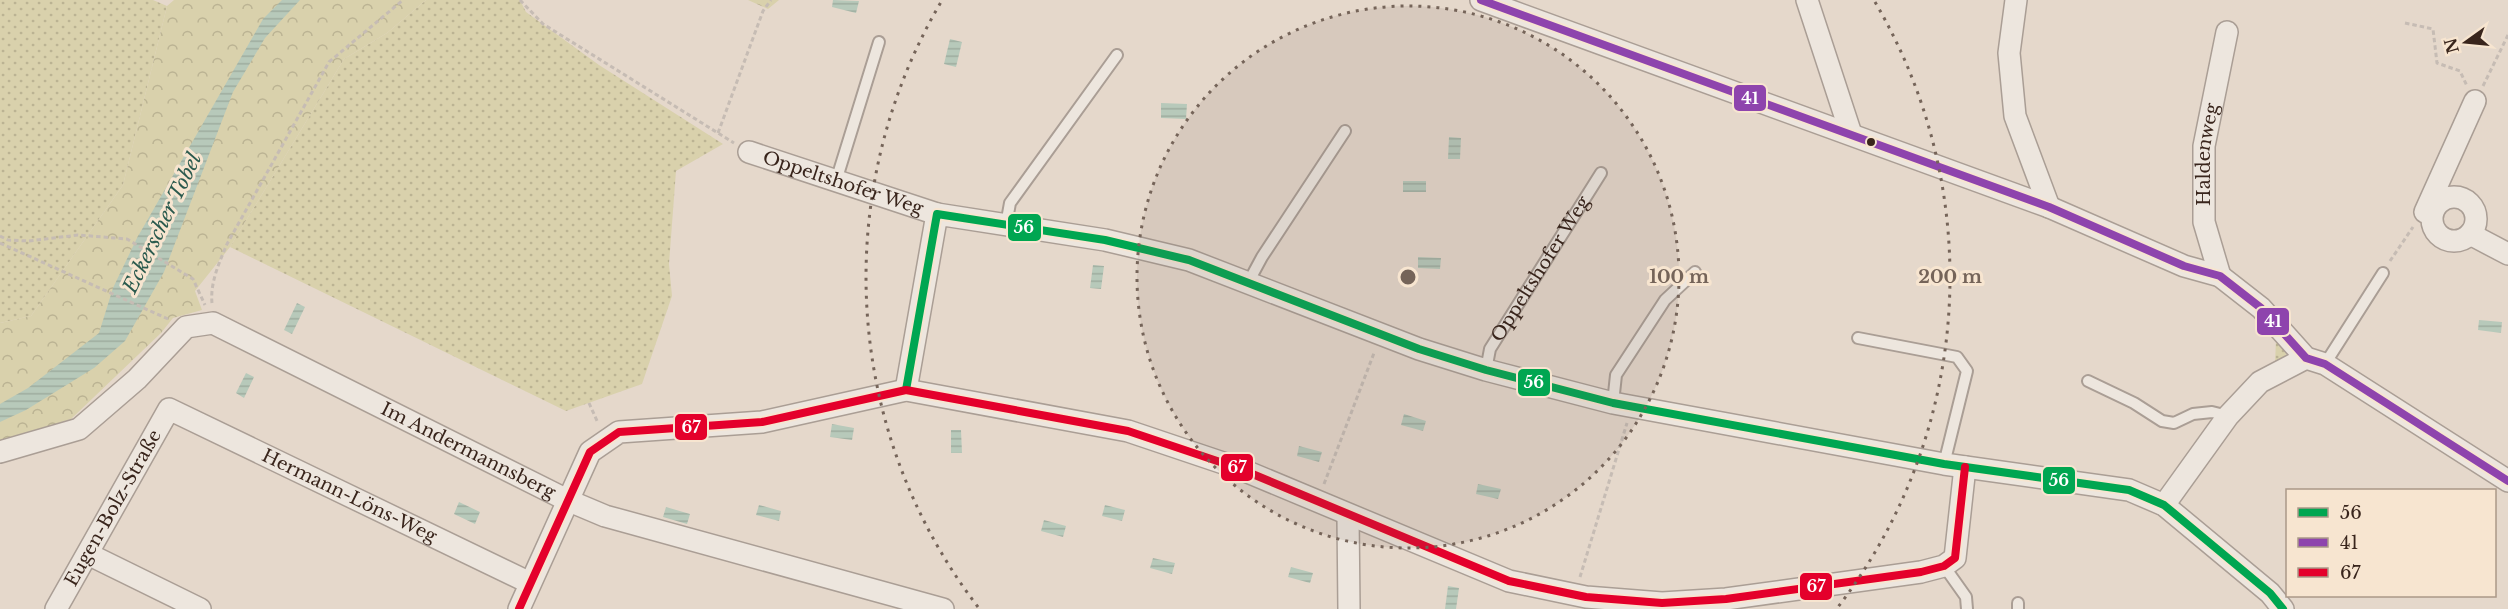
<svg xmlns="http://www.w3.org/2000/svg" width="2508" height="609" viewBox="0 0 2508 609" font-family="'Libre Baskerville',serif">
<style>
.grass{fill:url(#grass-dots)}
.forest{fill:url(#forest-crowns)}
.water{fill:url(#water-rules)}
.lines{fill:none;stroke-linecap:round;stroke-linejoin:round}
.lane-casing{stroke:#aa9e95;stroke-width:14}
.street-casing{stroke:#aa9e95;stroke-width:24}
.path{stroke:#c6bcb4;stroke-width:3;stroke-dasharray:4.5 3;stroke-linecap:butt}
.lane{stroke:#ede6de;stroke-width:10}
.street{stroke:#ede6de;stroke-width:21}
.bus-1-casing{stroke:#f7e5d0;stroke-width:12}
.bus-2-casing{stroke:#f7e5d0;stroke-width:12}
.bus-3-casing{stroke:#f7e5d0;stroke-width:12}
.bus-1{stroke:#00a651;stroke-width:8}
.bus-2{stroke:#8e44ad;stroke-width:8}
.bus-3{stroke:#e4002b;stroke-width:8}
.ring{fill:none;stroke:#756459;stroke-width:3;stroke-dasharray:3 6}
.bus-dot{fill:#39251c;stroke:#f7e5d0;stroke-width:2}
.labels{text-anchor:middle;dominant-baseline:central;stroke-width:6;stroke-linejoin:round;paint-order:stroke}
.street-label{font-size:18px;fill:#39251c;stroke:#f7e5d0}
.water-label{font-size:20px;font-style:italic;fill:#2b5a4e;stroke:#f7e5d0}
.centre{fill:#756459;stroke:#f7e5d0;stroke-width:3}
.ring-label{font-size:18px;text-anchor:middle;font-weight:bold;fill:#756459;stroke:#f7e5d0;stroke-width:6;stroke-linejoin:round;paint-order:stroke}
.line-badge{stroke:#f7e5d0;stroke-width:2}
.badge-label{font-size:16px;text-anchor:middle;font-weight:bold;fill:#fff}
</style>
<defs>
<pattern id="grass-dots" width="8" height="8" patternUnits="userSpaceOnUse" patternTransform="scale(1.5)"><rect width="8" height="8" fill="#d9d1ac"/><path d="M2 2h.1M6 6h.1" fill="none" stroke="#bbb393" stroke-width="1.8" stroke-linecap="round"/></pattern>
<pattern id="forest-crowns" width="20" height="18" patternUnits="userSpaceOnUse" patternTransform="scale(1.5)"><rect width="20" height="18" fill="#d9d1ac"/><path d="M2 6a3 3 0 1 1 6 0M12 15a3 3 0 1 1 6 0" fill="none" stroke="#bbb393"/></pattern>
<pattern id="water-rules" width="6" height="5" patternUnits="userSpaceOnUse" patternTransform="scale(1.5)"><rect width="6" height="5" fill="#b7c9ba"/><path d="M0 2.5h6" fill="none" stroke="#9eac9f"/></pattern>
</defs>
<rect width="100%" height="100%" fill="#e5d8cb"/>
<path class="grass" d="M0 0H153L167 6 123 185 31 316 0 323Z
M426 0H520L526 12 599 65 723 144 676 171 669 264 672 296 642 384 566 411 230 247 344 59 387 33Z
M2276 338 2286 346C2287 356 2285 361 2275 365Z"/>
<path class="forest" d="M174 0H426L387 33 344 59 230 247 195 291 202 310 173 318 161 333 71 419 0 441V323L31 316 123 185 167 6Z
M748 0H779L768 9Z"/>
<path class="water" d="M282 0H300L265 38 233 92 164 272 125 341 94 368 26 410 0 422V404L28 388 99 333 113 288 137 238 263 19Z
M833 0 859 1 856 13 832 7Z
M950 39 962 42 956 67 944 64Z
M1161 103 1187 104 1186 119 1161 118Z
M1449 137 1461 138 1460 159H1448Z
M1403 181H1426V192H1403Z
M1418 257 1441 258 1440 269 1418 268Z
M1093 265 1104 266 1101 289 1090 288Z
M297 303 305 307 292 334 284 330Z
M2479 320 2502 322 2501 333 2478 330Z
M246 373 254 377 244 398 236 393Z
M1404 414 1426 421 1423 431 1401 425Z
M832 424 854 428 852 440 830 437Z
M951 430H961L962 453H951Z
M1299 446 1322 452 1319 462 1297 456Z
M1478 484 1501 489 1498 499 1476 494Z
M459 502 480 512 475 524 454 514Z
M759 505 781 511 779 521 756 515Z
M1105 505 1125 510 1122 521 1102 516Z
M666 507 690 514 687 524 663 517Z
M1044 520 1066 526 1063 537 1041 531Z
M1153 558 1175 563 1172 574 1150 568Z
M1291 567 1313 573 1310 583 1288 577Z
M1448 586 1459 588 1456 609H1445Z"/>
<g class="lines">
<g class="lane-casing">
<g id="lane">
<path d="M836 181 879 42"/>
<path d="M1006 225 1010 203 1117 55"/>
<path d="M1248 283 1262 257 1345 131"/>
<path d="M1858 338 1957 357 1967 371 1944 464"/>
<path d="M2325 364 2383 273"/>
<path id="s1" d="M1486 370 1490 349 1601 173"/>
<path d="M2088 381 2134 403 2162 421 2174 423 2193 414 2212 412 2228 416"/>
<path d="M1613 403 1616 375 1665 300 1695 272"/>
<path d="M1944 566 1966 597 1967 609"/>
<path d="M2018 609V603"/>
</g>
</g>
<g class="street-casing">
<g id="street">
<path d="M1481 0 2049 207 2184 266 2220 276 2261 308 2306 358 2325 364 2508 481"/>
<path d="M1807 0 1851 134"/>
<path d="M2016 0 2009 53 2015 116 2049 207"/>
<path id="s2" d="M749 152 937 214"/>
<circle cx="2454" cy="219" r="22"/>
<path d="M2425 212 2475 101"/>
<path d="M2470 234 2508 254"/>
<path id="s3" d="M2220 276 2204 222V146L2227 32"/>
<path d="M906 390 937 214 1105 240 1189 260 1419 349 1486 370 1613 403 1944 464 2129 490 2164 505 2270 593 2283 609"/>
<path id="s4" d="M0 452 79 429 137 379 186 327 213 323 567 500 605 516 943 609"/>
<path d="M2164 505 2228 416 2260 382 2306 358"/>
<path d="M1348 516 1349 609"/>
<path d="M88 554 200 609"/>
<path id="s5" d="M56 609 169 409 530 583"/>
<path d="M519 609 590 452 619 432 762 422 906 390 1128 431 1238 468 1509 581 1586 597 1662 603 1726 599 1921 572 1944 566 1955 558 1965 467"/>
</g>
</g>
<path class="path" d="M520 0 543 24 734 143
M2405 23 2433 29 2437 63 2460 71 2467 86
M2483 86 2508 35
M718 133 763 11 771 0
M0 236 8 240 29 241 78 235 127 239 193 279 205 305
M0 243 168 319
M2390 261 2413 227
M212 303C210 283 219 263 227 244L329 62 403 0
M589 403 598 423
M1324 484 1374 353
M1580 577 1627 423"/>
<use href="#lane" class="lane"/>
<use href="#street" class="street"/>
<g class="bus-1-casing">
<path id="bus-1" d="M906 390 937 214 1105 240 1189 260 1419 349 1486 370 1613 403 1944 464 2129 490 2164 505 2270 593 2283 609"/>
</g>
<g class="bus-2-casing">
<path id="bus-2" d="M1481 0 2049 207 2184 266 2220 276 2261 308 2306 358 2325 364 2508 481"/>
</g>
<g class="bus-3-casing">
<path id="bus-3" d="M519 609 590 452 619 432 762 422 906 390 1128 431 1238 468 1509 581 1586 597 1662 603 1726 599 1921 572 1944 566 1955 558 1965 467"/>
</g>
<use href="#bus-1" class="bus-1"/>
<use href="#bus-2" class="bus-2"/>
<use href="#bus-3" class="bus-3"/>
</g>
<circle cx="1408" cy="277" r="271" fill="#756459" fill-opacity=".12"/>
<g class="ring">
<circle cx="1408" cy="277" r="271"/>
<path d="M978 607A542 542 0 0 1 941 2M1875 2A542 542 0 0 1 1838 607"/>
</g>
<circle class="bus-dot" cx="1871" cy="142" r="5"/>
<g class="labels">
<g class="street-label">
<text stroke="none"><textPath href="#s3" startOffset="124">Haldenweg</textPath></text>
<text stroke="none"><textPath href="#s2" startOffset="99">Oppeltshofer Weg</textPath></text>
<text stroke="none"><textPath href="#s1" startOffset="116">Oppeltshofer Weg</textPath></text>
<text stroke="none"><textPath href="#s4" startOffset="543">Im Andermannsberg</textPath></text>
<text stroke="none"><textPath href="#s5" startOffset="430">Hermann-Löns-Weg</textPath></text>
<text stroke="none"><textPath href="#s5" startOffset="116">Eugen-Bolz-Straße</textPath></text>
</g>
<g class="water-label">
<text transform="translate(162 223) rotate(-64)">Eckerscher Tobel</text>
</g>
</g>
<circle cx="1408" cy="277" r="9" class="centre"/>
<g class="ring-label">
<text x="1679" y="283">100 m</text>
<text x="1950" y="283">200 m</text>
</g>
<g class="line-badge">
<rect x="1733" y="84" width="34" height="28" rx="6" fill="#8e44ad"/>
<rect x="1007" y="213" width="35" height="29" rx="6" fill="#00a651"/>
<rect x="2256" y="307" width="34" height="29" rx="6" fill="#8e44ad"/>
<rect x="1517" y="368" width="34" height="29" rx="6" fill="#00a651"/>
<rect x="674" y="413" width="34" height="28" rx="6" fill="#e4002b"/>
<rect x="1220" y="453" width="34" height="29" rx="6" fill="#e4002b"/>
<rect x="2042" y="466" width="34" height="29" rx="6" fill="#00a651"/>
<rect x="1799" y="572" width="34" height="29" rx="6" fill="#e4002b"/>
</g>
<g class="badge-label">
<text x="1750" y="104">41</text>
<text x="1024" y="233">56</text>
<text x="2273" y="327">41</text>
<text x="1534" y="388">56</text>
<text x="691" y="433">67</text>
<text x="1237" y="473">67</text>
<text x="2059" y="486">56</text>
<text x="1816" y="592">67</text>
</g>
<rect x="2286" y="489" width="210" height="108" fill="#f7e5d0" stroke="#ab9888" stroke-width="1.5"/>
<rect x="2298" y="508" width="30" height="9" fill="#00a651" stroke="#ab9888" stroke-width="1.5"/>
<text x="2340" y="519" font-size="18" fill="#39251c">56</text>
<rect x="2298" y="538" width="30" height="9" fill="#8e44ad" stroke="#ab9888" stroke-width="1.5"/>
<text x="2340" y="549" font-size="18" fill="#39251c">41</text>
<rect x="2298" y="568" width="30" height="9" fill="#e4002b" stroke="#ab9888" stroke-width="1.5"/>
<text x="2340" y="579" font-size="18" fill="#39251c">67</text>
<g transform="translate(2466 42) rotate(255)" stroke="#f7e5d0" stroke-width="4.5" paint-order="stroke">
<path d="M0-4.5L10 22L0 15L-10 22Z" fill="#39251c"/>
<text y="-9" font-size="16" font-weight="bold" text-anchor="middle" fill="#39251c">N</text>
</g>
</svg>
